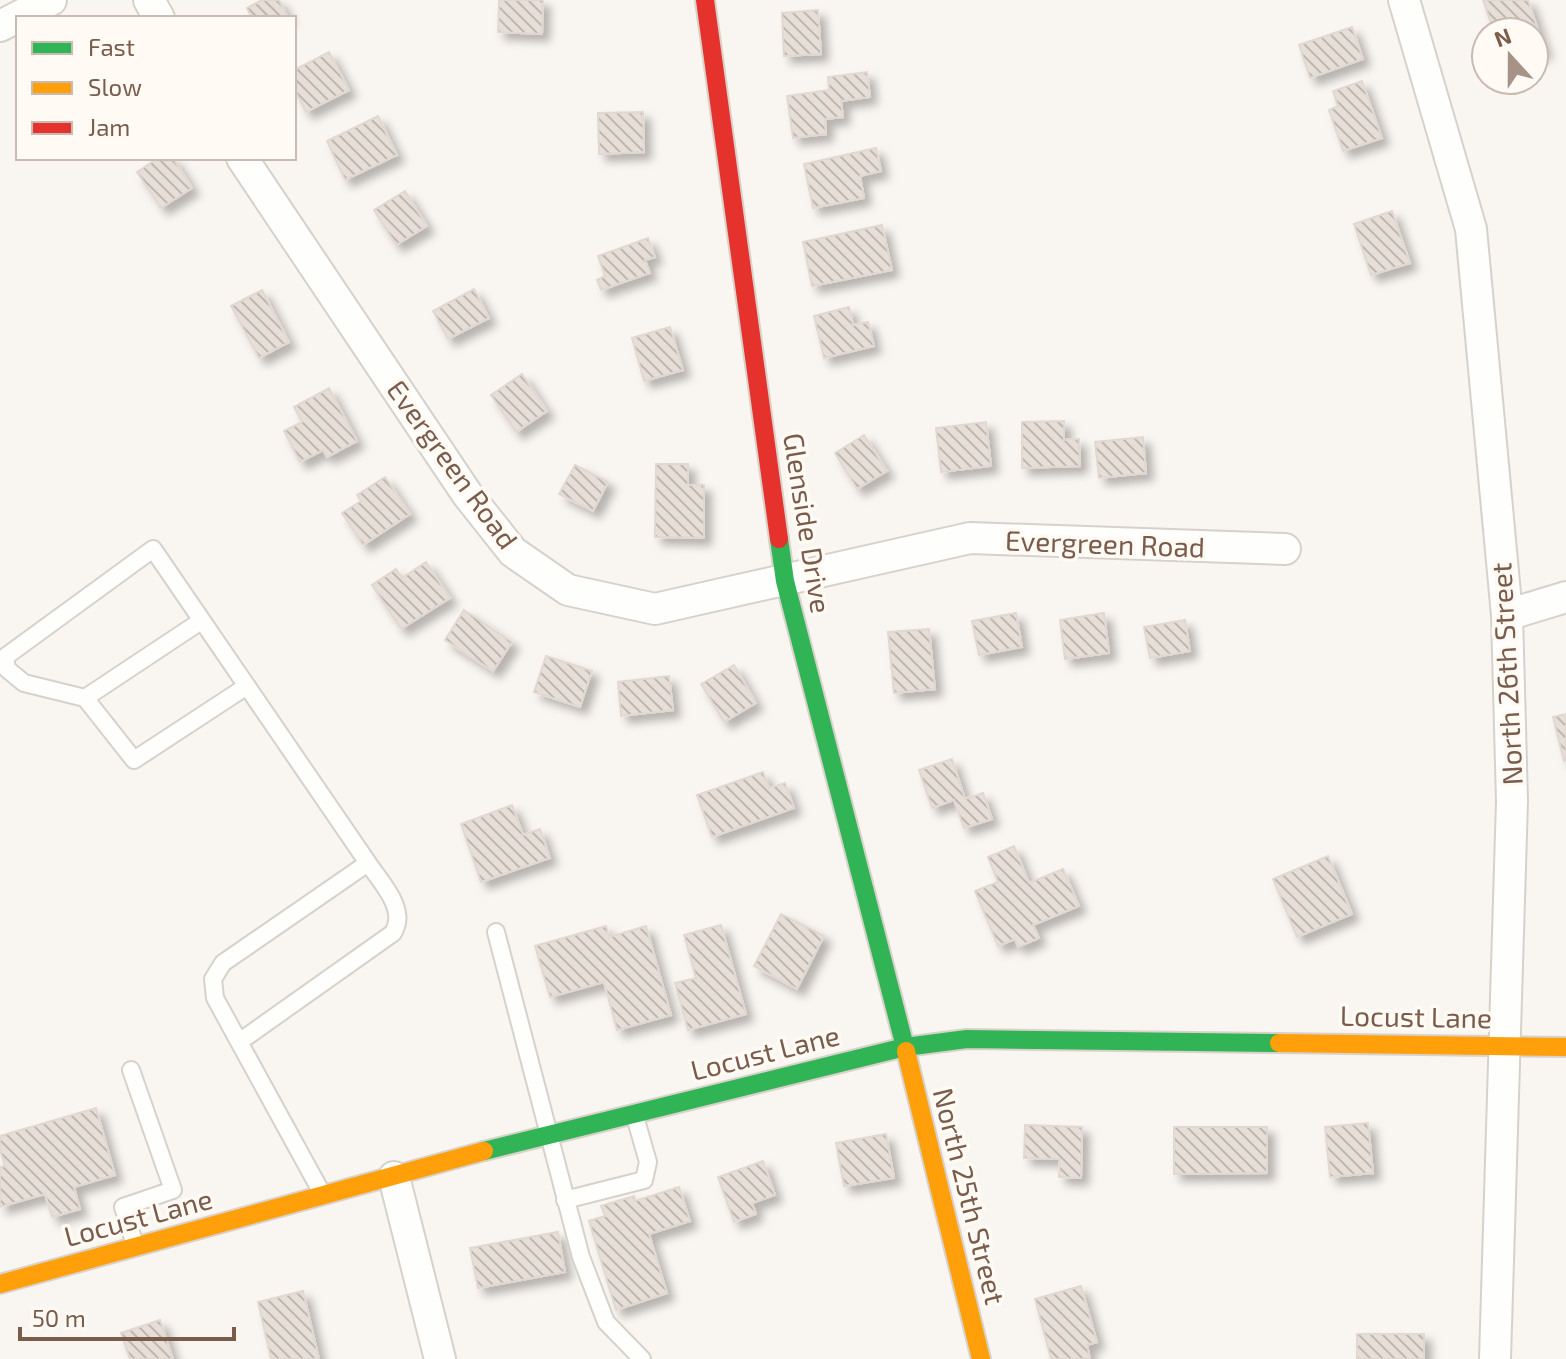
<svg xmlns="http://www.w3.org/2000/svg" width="1566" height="1359" viewBox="0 0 1566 1359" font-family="'Exo 2',sans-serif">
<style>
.building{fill:url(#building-back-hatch);stroke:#e2d8d2;stroke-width:2;filter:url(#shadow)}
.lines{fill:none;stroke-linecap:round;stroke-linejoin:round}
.lane-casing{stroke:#d7d1cb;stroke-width:20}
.street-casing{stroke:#d7d1cb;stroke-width:34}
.fast-casing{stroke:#d9d2cb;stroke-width:22}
.slow-casing{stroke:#d9d2cb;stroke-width:22}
.jam-casing{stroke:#d9d2cb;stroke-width:22}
.lane{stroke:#fefefd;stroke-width:16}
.street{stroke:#fefefd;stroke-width:30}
.fast{stroke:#30b455;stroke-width:18}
.slow{stroke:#ff9f0a;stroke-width:18}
.jam{stroke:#e5322d;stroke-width:18}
.labels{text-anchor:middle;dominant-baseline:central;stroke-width:7;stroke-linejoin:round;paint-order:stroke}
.street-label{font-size:28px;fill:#7a5c4d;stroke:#fffaf3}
</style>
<defs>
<pattern id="building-back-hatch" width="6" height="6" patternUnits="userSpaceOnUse" patternTransform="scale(2)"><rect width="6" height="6" fill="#e6ded7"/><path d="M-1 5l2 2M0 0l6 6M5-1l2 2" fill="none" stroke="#bfb7b1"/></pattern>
<filter id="shadow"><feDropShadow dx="7" dy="7" stdDeviation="4" flood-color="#0004"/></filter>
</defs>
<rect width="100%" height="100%" fill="#f9f5f0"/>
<path class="building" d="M262 0H279L288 18H252L247 8Z
M499 0H543L542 34 498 32Z
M1483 0H1528L1545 51 1534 55V32H1494Z
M818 10 821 54 784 56 782 13Z
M1352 27 1363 59 1310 78 1299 45Z
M329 52 349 90 306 112 294 89V70Z
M867 72 870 97 841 101 843 117 825 119 826 134 793 138 787 96 829 90 828 77Z
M1362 81 1382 138 1343 151 1329 110 1338 106 1333 91Z
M643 112 644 152 599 154 598 113Z
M378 116 397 155 345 180 327 141Z
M876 148 881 171 860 176 864 198 813 208 804 164Z
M158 158H173L192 188 161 208 137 172Z
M405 191 427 226 396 245 374 210Z
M1392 211 1410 263 1371 275 1354 224Z
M882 225 892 270 812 286 803 242Z
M648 238 655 257 645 260 650 273 601 290 597 280 605 276 598 256Z
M474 289 489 318 448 339 433 311Z
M262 290 289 342 259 358 231 306Z
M849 307 853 325 868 322 874 346 824 358 814 316Z
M670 327 683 370 644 381 632 338Z
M522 374 547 411 516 432 491 395Z
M329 388 357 441 327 457 323 450 300 462 284 431 302 422 294 407Z
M1064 421V440L1079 439 1080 466 1022 468V422Z
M986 422 991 466 941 472 936 428Z
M864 435 887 471 857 489 835 453Z
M1143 437 1146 473 1099 478 1095 442Z
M656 464H688V485H704V538L655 537Z
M575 465 608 482 593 511 559 494Z
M385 477 410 514 363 545 342 513 361 501 357 495Z
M426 562 450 598 401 629 372 585 396 569 402 578Z
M464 610 512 642 493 671 445 640Z
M1016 613 1022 647 979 655 972 621Z
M1104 613 1109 653 1065 659 1060 620Z
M1185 620 1190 651 1150 658 1144 627Z
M929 629 935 689 894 693 888 632Z
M546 656 592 671 580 707 534 692Z
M734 665 756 703 724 722 701 684Z
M669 676 673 710 621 716 618 682Z
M1566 714V760L1564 761 1553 717Z
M952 759 965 799 983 793 992 819 964 828 954 800 932 808 919 770Z
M763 772 769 788 785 783 794 808 712 837 697 795Z
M512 805 523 835 540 829 550 858 481 882 461 824Z
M1014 846 1029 883 1063 869 1079 906 1033 925 1039 938 1018 947 1015 939 998 946 975 891 998 882 988 857Z
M1328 856 1352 914 1297 937 1273 879Z
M781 914 824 936 797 989 754 966Z
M721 925 746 1014 688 1030 675 983 696 978 684 935Z
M606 926 609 937 646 926 671 1015 617 1030 604 982 550 997 535 946Z
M96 1108 115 1175 74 1187 80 1209 52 1217 45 1194 0 1207V1167L5 1166 0 1150V1136Z
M1368 1123 1373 1173 1330 1177 1325 1127Z
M1025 1125 1082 1127 1081 1178 1059 1177 1060 1159 1024 1158Z
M1174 1127H1267V1173L1174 1174Z
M886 1134 894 1178 844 1186 836 1143Z
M763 1161 775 1195 752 1203 756 1214 734 1222 718 1177Z
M679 1187 690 1221 649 1234 667 1293 616 1310 589 1221 605 1216 601 1206 634 1196 635 1201Z
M558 1232 565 1272 478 1288 470 1248Z
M1081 1286 1097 1342 1087 1345 1090 1359H1051L1035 1299Z
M303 1291 319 1359H271L258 1302Z
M160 1320 173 1359H130L121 1333Z
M1357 1334H1424V1359H1357Z"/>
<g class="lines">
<g class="lane-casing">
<path id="lane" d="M247 686 134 760 85 698 24 683 7 669 5 657 153 549 368 863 223 963 213 979 215 998 323 1195
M85 698 201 621
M496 932 581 1257 606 1322 642 1359
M239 1042 393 933C408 909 381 883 368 863
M131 1070 173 1190 123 1207 135 1245
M565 1200 644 1180 648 1162 634 1113"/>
</g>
<g class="street-casing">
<path id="street" d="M149 0 159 18
M1404 0 1471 229 1507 615 1512 801 1495 1359
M0 26 51 0
M242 158 467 494 513 552 568 590 655 609 970 538 1285 549
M1507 615 1566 597
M394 1177 440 1359"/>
</g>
<g class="fast-casing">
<path id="fast" d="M779 539 785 581 906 1051
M484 1151 905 1047 967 1039 1279 1043"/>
</g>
<g class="slow-casing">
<path id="slow" d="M1279 1043 1566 1047
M906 1051 981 1359
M0 1284 484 1151"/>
</g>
<g class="jam-casing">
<path id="jam" d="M705 0 779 539"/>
</g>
<use href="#lane" class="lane"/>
<use href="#street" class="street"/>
<use href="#fast" class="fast"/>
<use href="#slow" class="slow"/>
<use href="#jam" class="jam"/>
</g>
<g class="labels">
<g class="street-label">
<text transform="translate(453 464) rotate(54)">Evergreen Road</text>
<text transform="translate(808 523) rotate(81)">Glenside Drive</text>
<text transform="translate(1105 543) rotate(2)">Evergreen Road</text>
<text transform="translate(1506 674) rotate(-93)">North 26th Street</text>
<text transform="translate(1416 1016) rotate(1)">Locust Lane</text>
<text transform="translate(765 1052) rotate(-14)">Locust Lane</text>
<text transform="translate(970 1196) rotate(76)">North 25th Street</text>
<text transform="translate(138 1217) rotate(-15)">Locust Lane</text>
</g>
</g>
<rect x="16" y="16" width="280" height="144" fill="#fffaf3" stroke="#cabbb1" stroke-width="2"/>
<rect x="32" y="42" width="40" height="12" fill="#30b455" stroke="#cabbb1" stroke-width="2"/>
<text x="88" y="56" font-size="24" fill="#7a5c4d">Fast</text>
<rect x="32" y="82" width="40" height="12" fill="#ff9f0a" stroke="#cabbb1" stroke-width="2"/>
<text x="88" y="96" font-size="24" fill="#7a5c4d">Slow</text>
<rect x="32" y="122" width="40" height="12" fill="#e5322d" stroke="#cabbb1" stroke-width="2"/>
<text x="88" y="136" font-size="24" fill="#7a5c4d">Jam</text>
<g transform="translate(1510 56) rotate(339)"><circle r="38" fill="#fffaf3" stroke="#cabbb1" stroke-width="2"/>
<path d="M0-6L14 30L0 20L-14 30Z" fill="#a69286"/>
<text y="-12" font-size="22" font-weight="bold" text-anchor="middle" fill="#7a5c4d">N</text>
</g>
<path d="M20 1327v12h214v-12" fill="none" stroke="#7a5c4d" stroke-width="4"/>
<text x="32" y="1327" font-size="24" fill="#7a5c4d" stroke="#fffaf3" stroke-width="6" paint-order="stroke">50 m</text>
</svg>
